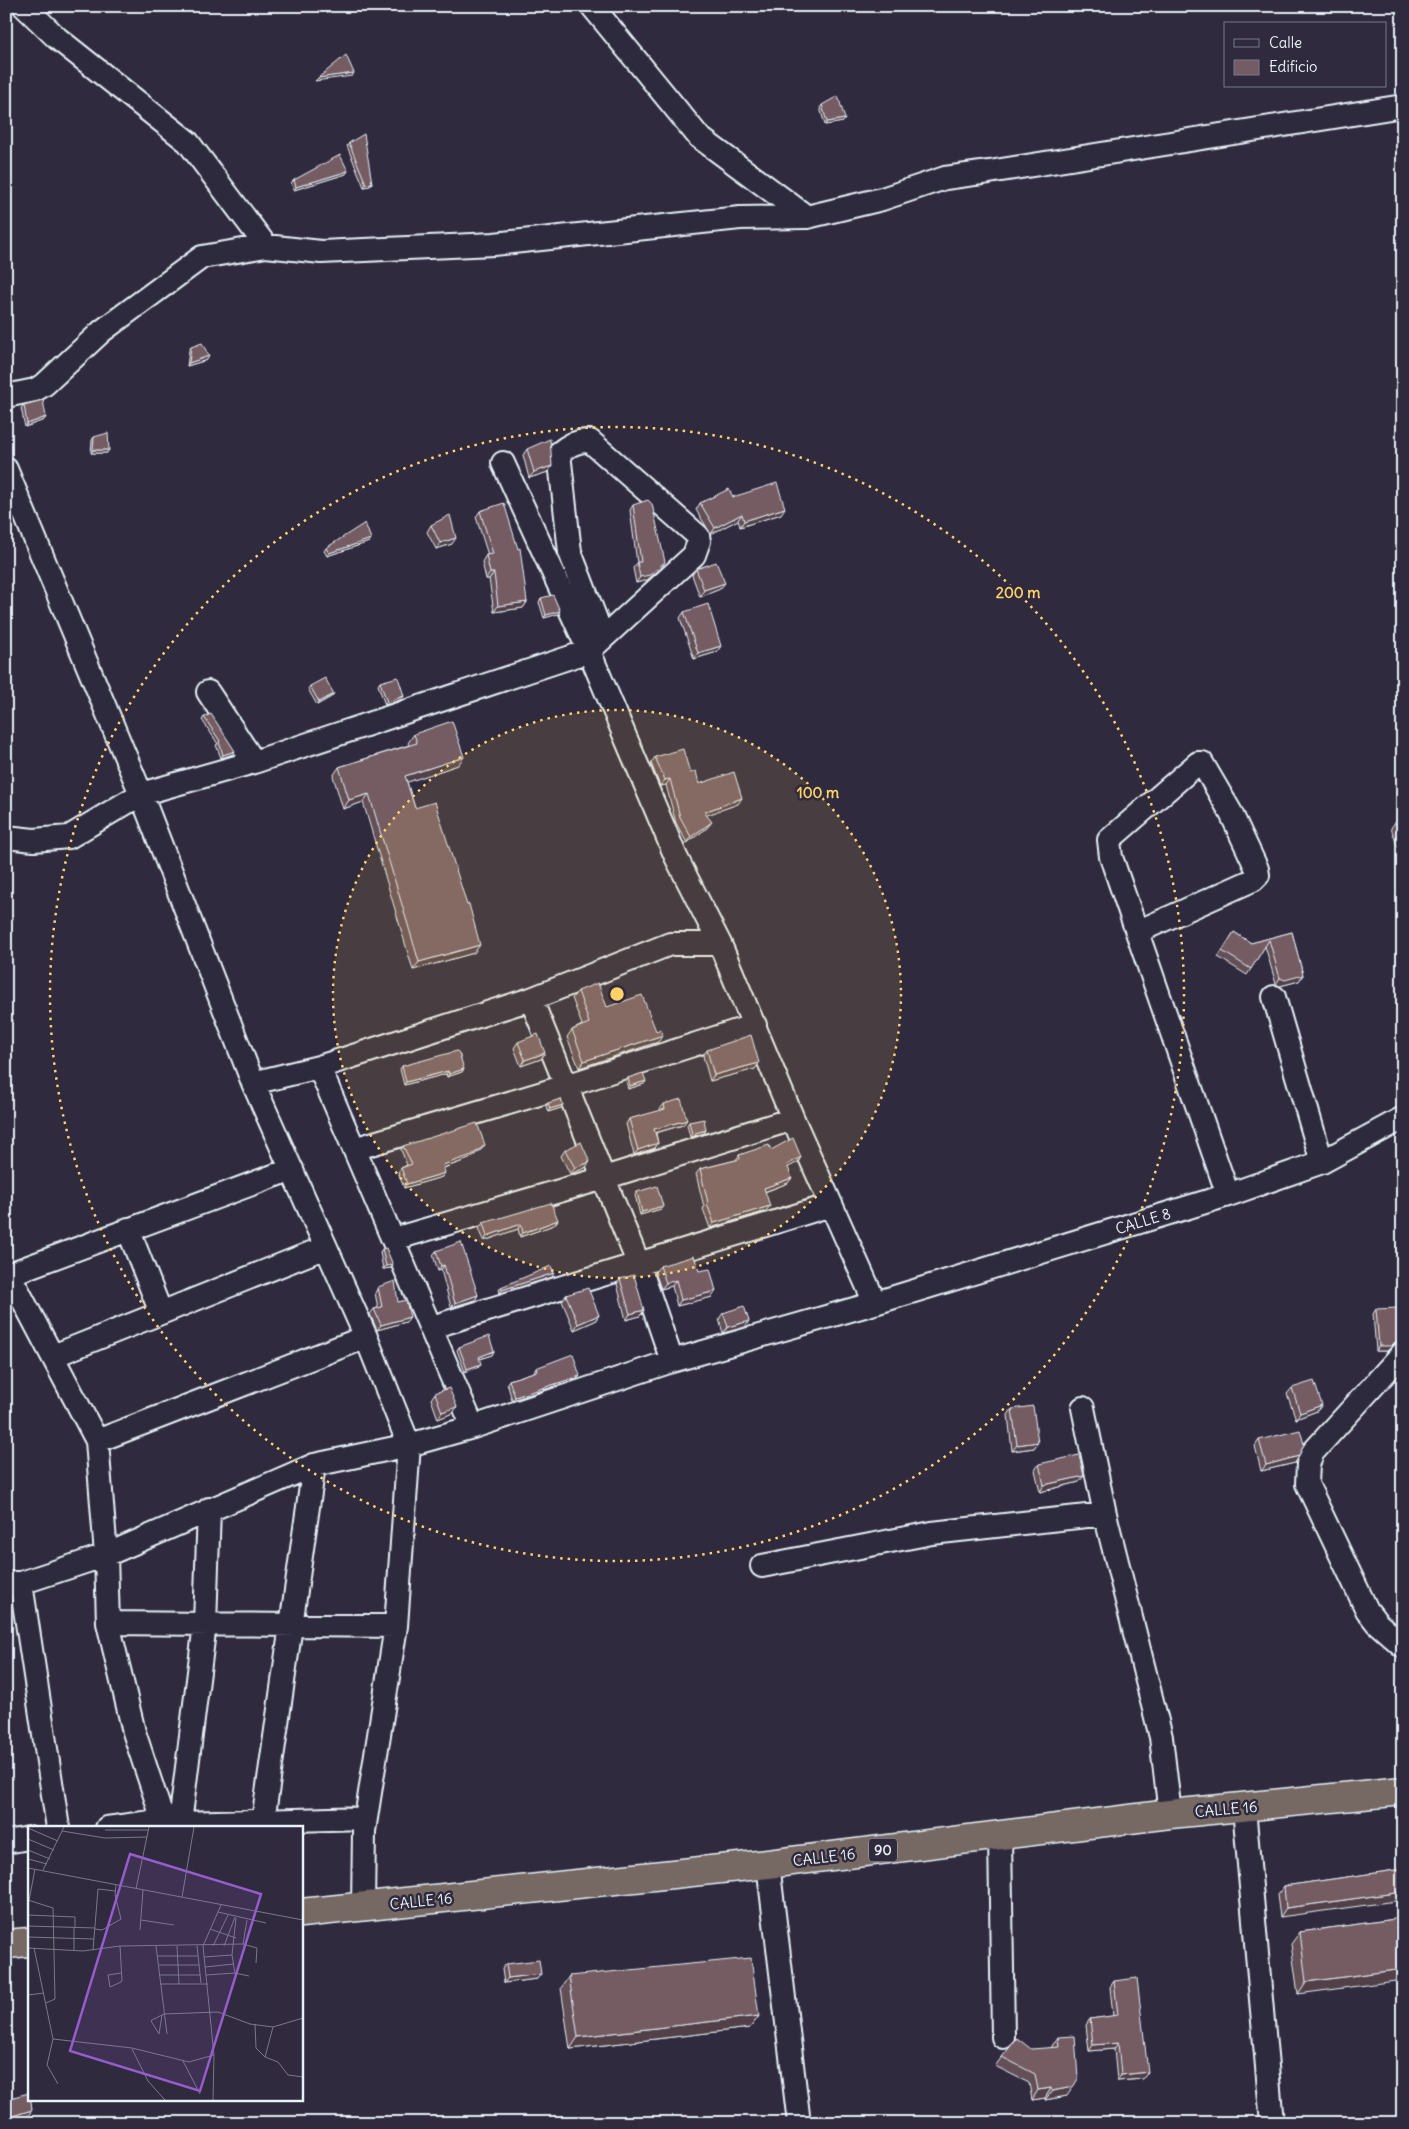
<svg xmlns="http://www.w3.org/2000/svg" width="1409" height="2129" viewBox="0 0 1409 2129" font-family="Delius,sans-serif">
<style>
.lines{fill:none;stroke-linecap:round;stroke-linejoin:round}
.minor-casing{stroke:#e8f1f8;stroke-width:26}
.highway-casing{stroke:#e8f1f8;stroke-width:31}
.minor{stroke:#2f2a3d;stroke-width:22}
.highway{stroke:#766964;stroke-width:28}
.wall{fill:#644f56;stroke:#e8f1f8}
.shaded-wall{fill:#514046;stroke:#e8f1f8}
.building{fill:#745c64;stroke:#e8f1f8}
.ring{fill:none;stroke:#ffd166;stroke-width:2.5;stroke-dasharray:2.5 5}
.labels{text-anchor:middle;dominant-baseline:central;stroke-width:5;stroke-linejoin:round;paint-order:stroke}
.shield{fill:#2f2a3d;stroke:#b0b5c0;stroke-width:1}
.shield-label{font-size:14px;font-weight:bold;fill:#e8f1f8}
.street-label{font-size:15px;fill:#e8f1f8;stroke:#2f2a3d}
.inset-road{fill:none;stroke:#797a88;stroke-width:1}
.view{fill:#965dcd;fill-opacity:0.15;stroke:#965dcd;stroke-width:2.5}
.inset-edge{fill:none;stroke:#e8f1f8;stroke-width:2.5}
.centre{fill:#ffd166;stroke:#2f2a3d;stroke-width:2.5}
.ring-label{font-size:15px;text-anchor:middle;font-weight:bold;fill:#ffd166;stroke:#2f2a3d;stroke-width:5;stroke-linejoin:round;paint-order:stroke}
</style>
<rect width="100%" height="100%" fill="#2f2a3d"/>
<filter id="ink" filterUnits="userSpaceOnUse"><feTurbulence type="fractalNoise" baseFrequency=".02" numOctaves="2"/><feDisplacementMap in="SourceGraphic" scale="10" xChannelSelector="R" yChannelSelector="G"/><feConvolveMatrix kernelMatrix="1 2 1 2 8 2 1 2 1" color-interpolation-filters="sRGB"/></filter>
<g filter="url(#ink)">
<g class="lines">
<g class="minor-casing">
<path id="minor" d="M24 6 57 38 188 142 266 246
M592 6 699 137 807 217
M6 396 35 390 45 384 102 331 202 257 266 246 321 252 494 244 740 218 807 217 882 199 945 178 989 172 1403 106
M503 463 589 651 676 857 720 944 793 1119 875 1303
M6 469 141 794 253 1083 366 1337 409 1445 396 1626 364 1831 363 1907
M208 692 254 762
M6 837 34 840 69 837 141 794 254 762 589 651 694 555 699 541 698 536 590 441C578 440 567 446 559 453L570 552 603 638
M1137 932 1253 880 1258 875 1257 869 1230 811 1202 763H1198L1109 840 1111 857 1228 1195
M1274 997 1322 1162
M531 999 639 1265 672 1361
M319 1067 473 1427
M253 1083 319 1067 531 999 670 944H720
M354 1149 566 1086 755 1025
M128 1229 161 1313
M394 1239 604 1178 793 1119
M6 1277H12L15 1272 292 1169
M12 1277 15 1285 97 1441 106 1555 108 1623 134 1732 159 1808 166 1820
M432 1327 831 1205
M1403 1353 1313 1452 1308 1464 1307 1484 1367 1610 1377 1623 1403 1646
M53 1356 326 1247
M1083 1408 1105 1514 1161 1737 1170 1814
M97 1441 366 1337
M762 1566 932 1533 1105 1514
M6 1583H21L106 1555 314 1465 409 1445 473 1427 672 1361 875 1303 1228 1195 1322 1162 1403 1118
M21 1583 58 1828
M108 1623 396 1626
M1244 1808 1272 2123
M263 1821 314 1465
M180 1823 205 1624 209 1509
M107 1828 166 1820 180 1823 366 1818
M1000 1835 1003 2037
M6 1842 29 1838
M768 1864 799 2123"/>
</g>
<g class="highway-casing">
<path id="highway" d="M301 1913 768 1864 1170 1814 1403 1791
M6 1944 29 1942"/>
</g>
<use href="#minor" class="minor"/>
<use href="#highway" class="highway"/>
</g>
<path class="wall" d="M822 105 843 122 825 125 820 108Z
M349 143 372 183 370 186 364 187 347 146Z
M346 174 294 190 291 183 294 180Z
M191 347 207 360 187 366 189 350Z
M24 405 46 417 44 420 25 427 21 408Z
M94 437 107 453H91L92 440Z
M527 449 552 466 548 472 529 478 523 455Z
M733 497 781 514 740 527 738 520 711 534 696 510 700 503Z
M633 505 661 568 647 580 636 583 633 568 637 563 630 510Z
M480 511 527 602 523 608 494 612 489 579H486L482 562 486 555H488L476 517Z
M431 525 452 544 436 549 427 532Z
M371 539 369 542 327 556 324 551 326 548Z
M696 569 720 589 700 597 692 575Z
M541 598 558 614 544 618 539 602Z
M684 612 717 652 694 659 680 618Z
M380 682 404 696 402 699 385 705 378 685Z
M310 686 331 697 317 705 308 689Z
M204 717 233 754 221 758 216 745 218 744 202 720Z
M414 734 458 765 407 782 415 808 467 905 474 953 413 970 363 802 343 809 333 776 339 767 409 745 408 743Z
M655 757 690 773 699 784 738 804 706 815 707 828 687 843 676 823 666 785 660 786 651 763Z
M1403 819V846L1398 848 1391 828 1395 822Z
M1234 932 1251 943 1292 932 1303 975 1299 981 1280 986 1276 984 1265 946 1247 975 1218 957Z
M578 991 607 1007 658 1042 579 1068 567 1037 572 1030 582 1025 572 998Z
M518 1042 545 1053 541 1059 521 1066 514 1048Z
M707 1050 755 1069 710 1081 703 1056Z
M402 1066 464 1069 462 1072 447 1077 446 1074 404 1085 400 1069Z
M628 1078 646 1081 644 1084 628 1089 626 1081Z
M548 1103 561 1108 548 1112 546 1106Z
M664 1104 683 1125 656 1133 658 1143 655 1148 634 1155 626 1124 629 1119 661 1111 660 1109Z
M689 1122 706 1130 704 1133 690 1137 687 1125Z
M403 1146 482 1149 469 1159 444 1168 442 1177 404 1188 398 1172 401 1168 407 1165 401 1150Z
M565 1150 585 1168 570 1174 561 1156Z
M771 1150 801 1157 798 1162 788 1167V1183L765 1192 766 1211 710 1228 703 1209 704 1207 696 1174 700 1169 736 1160 739 1155Z
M637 1192 663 1206 661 1209 640 1215 635 1195Z
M558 1220 554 1225 520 1237 518 1229 484 1241 479 1228 483 1223Z
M382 1249 391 1268 383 1269 380 1252Z
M436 1251 478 1295 475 1300 451 1307 441 1270 438 1271 433 1255Z
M660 1266 699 1271 712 1297 677 1306 672 1286 661 1289 655 1272Z
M552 1277 500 1293 499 1290 501 1287Z
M620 1279 644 1310 640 1316 626 1320 617 1284Z
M378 1287 398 1302 406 1322 377 1330 370 1314 374 1309 378 1308 375 1293Z
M566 1295 599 1315 595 1321 574 1330 562 1301Z
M1376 1309 1399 1338 1395 1343 1387 1351H1376L1373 1314Z
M723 1313 745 1327 723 1333 719 1319Z
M459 1347 494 1351 492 1355 479 1359V1367L465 1372 457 1350Z
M536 1368 577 1379 512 1400 507 1383 509 1380 534 1372Z
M1292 1388 1322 1405 1317 1411 1296 1419 1287 1394Z
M435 1393 453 1413 438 1419 431 1399Z
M1012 1409 1038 1442 1034 1448 1012 1451 1008 1415Z
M1259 1440 1299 1456 1295 1463 1261 1471 1255 1446Z
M1039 1464 1079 1482 1040 1492 1035 1470Z
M1403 1869 1280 1917 1277 1895 1284 1886Z
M1403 1918 1298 1994 1291 1944 1300 1932Z
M506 1964 537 1979 504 1983 502 1969Z
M569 1976 759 2016 750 2028 570 2049 561 1988Z
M1114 1981 1143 2079 1117 2081 1114 2049 1089 2051 1086 2025 1090 2019 1113 2016 1110 1987Z
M1058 2037 1067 2096 1045 2100V2098L1032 2100 1029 2083 995 2066 1002 2057 1052 2048V2046Z"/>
<path class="shaded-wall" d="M354 73 352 76 315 81 318 78Z
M845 119 843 122 825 125 827 122Z
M348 171 346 174 294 190 296 187Z
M372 183 370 186 364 187 366 184Z
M209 356 207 360 187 366 189 363Z
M46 417 44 420 25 427 27 424Z
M93 450H109L107 453H91Z
M552 466 548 472 529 478 534 472Z
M785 508 781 514 740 527 744 521Z
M742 514 738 520 711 534 715 528Z
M456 538 452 544 436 549 440 543Z
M371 539 369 542 327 556 329 553Z
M665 562 661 568 647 580 636 583 640 577Z
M490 573H494L489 579H486Z
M725 583 720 589 700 597 704 590Z
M527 602 523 608 494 612 498 606Z
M560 611 558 614 544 618 546 615Z
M721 646 717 652 694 659 698 653Z
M334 694 331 697 317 705 319 702Z
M404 696 402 699 385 705 387 702Z
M235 751 233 754 221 758 223 755Z
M464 757 458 765 399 785 405 776Z
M670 779 666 785 660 786 665 780Z
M369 794 363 802 343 809 349 800Z
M742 798 738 804 699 818 704 812Z
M712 822 707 828 687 843 691 837Z
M1403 842V846L1398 848Z
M480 945 474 953 413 970 419 962Z
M1303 975 1299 981 1280 986 1276 984 1280 978Z
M663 1035 658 1042 579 1068 584 1061Z
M545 1053 541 1059 521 1066 525 1060Z
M759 1063 755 1069 710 1081 714 1075Z
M464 1069 462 1072 447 1077 449 1074Z
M448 1071 446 1074 404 1085 406 1082Z
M646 1081 644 1084 628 1089 630 1086Z
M563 1105 561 1108 548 1112 550 1109Z
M687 1120 683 1125 651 1134 654 1129Z
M706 1130 704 1133 690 1137 692 1134Z
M658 1143 655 1148 634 1155 638 1150Z
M485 1145 482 1149 469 1159 440 1169 443 1165Z
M801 1157 798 1162 783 1170 787 1165Z
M590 1162 585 1168 570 1174 575 1168Z
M445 1173 442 1177 404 1188 407 1184Z
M792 1178 788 1183 761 1193 764 1188Z
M663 1206 661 1209 640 1215 642 1212Z
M770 1206 766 1211 710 1228 714 1223Z
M558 1220 554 1225 520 1237 523 1233Z
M521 1224 518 1229 484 1241 487 1236Z
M393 1265 391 1268 383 1269 386 1266Z
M444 1265 441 1270 438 1271 441 1266Z
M554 1273 552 1277 500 1293 502 1290Z
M676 1280 672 1286 661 1289 666 1283Z
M716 1291 712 1297 677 1306 681 1300Z
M478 1295 475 1300 451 1307 455 1303Z
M644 1310 640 1316 626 1320 630 1314Z
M599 1315 595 1321 574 1330 578 1324Z
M410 1317 406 1322 377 1330 381 1325Z
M749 1321 745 1327 723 1333 728 1327Z
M1399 1338 1395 1343 1387 1351H1376L1379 1346Z
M494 1351 492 1355 476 1360 479 1357Z
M481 1364 479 1367 465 1372 467 1369Z
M580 1376 577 1379 512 1400 515 1397Z
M1322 1405 1317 1411 1296 1419 1300 1413Z
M457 1407 453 1413 438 1419 442 1412Z
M1038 1442 1034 1448 1012 1451 1017 1445Z
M1299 1456 1295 1463 1261 1471 1266 1465Z
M1084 1476 1079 1482 1040 1492 1044 1485Z
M1403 1892V1900L1280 1917 1286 1908Z
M1403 1969V1980L1298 1994 1306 1982Z
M541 1974 537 1979 504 1983 508 1978Z
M759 2016 750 2028 570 2049 578 2037Z
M1118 2043 1114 2049 1089 2051 1093 2045Z
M1148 2072 1143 2079 1117 2081 1121 2075Z
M1073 2087 1067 2096 1045 2100 1052 2091Z
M1051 2088 1045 2098 1032 2100 1038 2090Z
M32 2110 28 2116 6 2123V2118Z"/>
<path class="building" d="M346 55 354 73 318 78Z
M838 96 845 119 827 122 822 105Z
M364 134 372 183 366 184 349 143Z
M340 155 348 171 296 187 294 180Z
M202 343 209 356 189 363 191 347Z
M43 400 46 417 27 424 24 405Z
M108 433 109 450H93L94 437Z
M550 439 552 466 534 472 527 449Z
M777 483 785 508 744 521 742 514 715 528 700 503 729 489 733 497Z
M648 500 652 504 665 562 650 575 640 577 637 562H641L633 505Z
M504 503 518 549 520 548 527 602 498 606 494 573H490L486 555 493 554 480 511Z
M450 515 456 538 440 543 431 525Z
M365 523 371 539 329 553 326 548Z
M716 562 725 583 704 590 696 569Z
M553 595 560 611 546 615 541 598Z
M708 604 721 646 698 653 684 612Z
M398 677 404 696 387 702 380 682Z
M325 678 334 694 319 702 310 686Z
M211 714 235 751 223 755 219 742 220 741 204 717Z
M452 721 464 757 405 776 415 808 435 802 467 905 469 904 480 945 419 962 369 794 349 800 339 767 417 743 414 734Z
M683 749 690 773 696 771 699 784 734 772 742 798 704 812 712 822 691 837 680 817 670 779 665 780 655 757Z
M1403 819V842L1395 822Z
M1234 932 1251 943 1292 932 1303 975 1285 980 1280 978 1269 940 1251 969 1222 951Z
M598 983 607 1007 642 995 656 1031 661 1029 663 1035 584 1061 572 1030 589 1023 578 991Z
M538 1034 545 1053 525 1060 518 1042Z
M751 1035 759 1063 714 1075 707 1050Z
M457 1051 459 1053 464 1069 449 1074 448 1071 406 1082 402 1066Z
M643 1073 646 1081 630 1086 628 1078Z
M561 1099 563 1105 550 1109 548 1103Z
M681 1099 687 1120 654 1129 658 1143 638 1150 629 1119 665 1109 664 1104Z
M704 1119 706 1130 692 1134 689 1122Z
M477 1123 485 1145 472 1155 443 1165 445 1173 407 1184 401 1168 412 1164 403 1146Z
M793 1138 801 1157 787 1165 792 1178 764 1188 770 1206 714 1223 707 1204 708 1203 700 1169 740 1159 739 1155 769 1145 771 1150Z
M581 1142 590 1162 575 1168 565 1150Z
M657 1186 663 1206 642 1212 637 1192Z
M551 1203 558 1220 523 1233 521 1224 487 1236 483 1223Z
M461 1242 478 1295 455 1303 444 1265 441 1266 436 1251Z
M386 1248 393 1265 386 1266 382 1249Z
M694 1256 699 1271 710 1269 716 1291 681 1300 676 1280 666 1283 660 1266Z
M551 1266 554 1273 502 1290 501 1287Z
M634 1275 644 1310 630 1314 620 1279Z
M395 1281 398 1302 406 1300 410 1317 381 1325 374 1309 382 1307 378 1287Z
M588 1288 599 1315 578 1324 566 1295Z
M744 1306 749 1321 728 1327 723 1313Z
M1398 1308 1399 1338 1391 1346H1379L1376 1309Z
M489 1336 494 1351 479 1357 481 1364 467 1369 459 1347Z
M573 1354 580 1376 515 1397 509 1380 537 1371 536 1368Z
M1314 1381 1322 1405 1300 1413 1292 1388Z
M449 1388 457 1407 442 1412 435 1393Z
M1033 1406 1038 1442 1017 1445 1012 1409Z
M1300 1430 1304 1444 1299 1456 1266 1465 1259 1440Z
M1079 1455 1084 1476 1044 1485 1039 1464Z
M1403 1869V1892L1286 1908 1284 1886Z
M1403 1918V1969L1306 1982 1300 1932Z
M751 1958 759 2016 578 2037 569 1976Z
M539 1960 541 1974 508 1978 506 1964Z
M1137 1978 1148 2072 1121 2075 1118 2043 1093 2045 1090 2019 1118 2015 1114 1981Z
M1075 2036 1078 2079 1073 2087 1052 2091 1051 2088 1038 2090 1035 2074 1002 2057 1017 2038 1031 2049 1059 2047 1058 2037Z
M29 2093V2100H31L32 2110 6 2118V2099Z"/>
</g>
<circle cx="617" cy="994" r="284" fill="#ffd166" fill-opacity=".12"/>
<g class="ring">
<circle cx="617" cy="994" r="284"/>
<circle cx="617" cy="994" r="567"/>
</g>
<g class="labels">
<rect class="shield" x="869" y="1838.5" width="28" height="23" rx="4"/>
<g class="shield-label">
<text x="883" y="1850">90</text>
</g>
<g class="street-label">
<text transform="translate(1143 1221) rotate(-17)">CALLE 8</text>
<text transform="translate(1226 1809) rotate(-5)">CALLE 16</text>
<text transform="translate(824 1857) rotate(-7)">CALLE 16</text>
<text transform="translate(421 1901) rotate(-6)">CALLE 16</text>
</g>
</g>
<g transform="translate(28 1826)">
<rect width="275" height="275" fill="#2f2a3d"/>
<path class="inset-road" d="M0 2 30 15M77 4H121M34 5 77 12 119 11M0 13 26 24M0 24 22 33M0 33 19 38M0 42 275 94M15 44 36 1M108 63 121 1M154 71 166 1M0 74 25 82 27 173 18 177M0 80 7 43M190 86 238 97M0 89 47 91V101M113 94 146 99M0 100 67 102M67 103 74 104 93 93 87 69 88 59M182 103 208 112M112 104 115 64M0 111 66 113M215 118 219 94M92 120 94 154 93 156 82 161 80 149 93 147M128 120 139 208M149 120 151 158M169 120 173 157M185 120 200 89M196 120 207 91M0 122 55 125 92 120 215 118 229 122 228 137M6 122 25 213 19 239 30 258M46 124V101M65 124 70 63 87 65M129 130H170M176 131 204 129M131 139H171M177 141 206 138M207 147 204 129 208 92M131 149H172M178 149 207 147 221 150M132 158H180M0 169 16 167M134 189 131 208 123 195 124 194 136 188 190 186 222 198 245 201 275 192M227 198 228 222 237 231M245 201 237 231 250 236 260 249 275 251M25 213 104 222 161 236 186 229M104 223 120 255 137 274M155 235 172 268M185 274 186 229 175 120 193 79"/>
<path class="view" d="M102 28 233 68 172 265 42 225Z"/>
<rect width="275" height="275" class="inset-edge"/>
</g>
<circle cx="617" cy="994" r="8" class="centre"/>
<g class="ring-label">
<text x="1018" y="598">200 m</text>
<text x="818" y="798">100 m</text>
</g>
<rect width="1409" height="2129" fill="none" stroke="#2f2a3d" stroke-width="25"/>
<rect x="12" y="12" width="1384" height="2104" fill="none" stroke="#e8f1f8" stroke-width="2" filter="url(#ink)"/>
<rect x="1224" y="22" width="162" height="65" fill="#2f2a3d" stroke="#797a88"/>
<rect x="1234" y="39" width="25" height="8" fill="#2f2a3d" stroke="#797a88"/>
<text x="1269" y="48" font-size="15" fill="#e8f1f8">Calle</text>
<rect x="1234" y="60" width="25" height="15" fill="#745c64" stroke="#797a88"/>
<text x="1269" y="72" font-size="15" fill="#e8f1f8">Edificio</text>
</svg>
